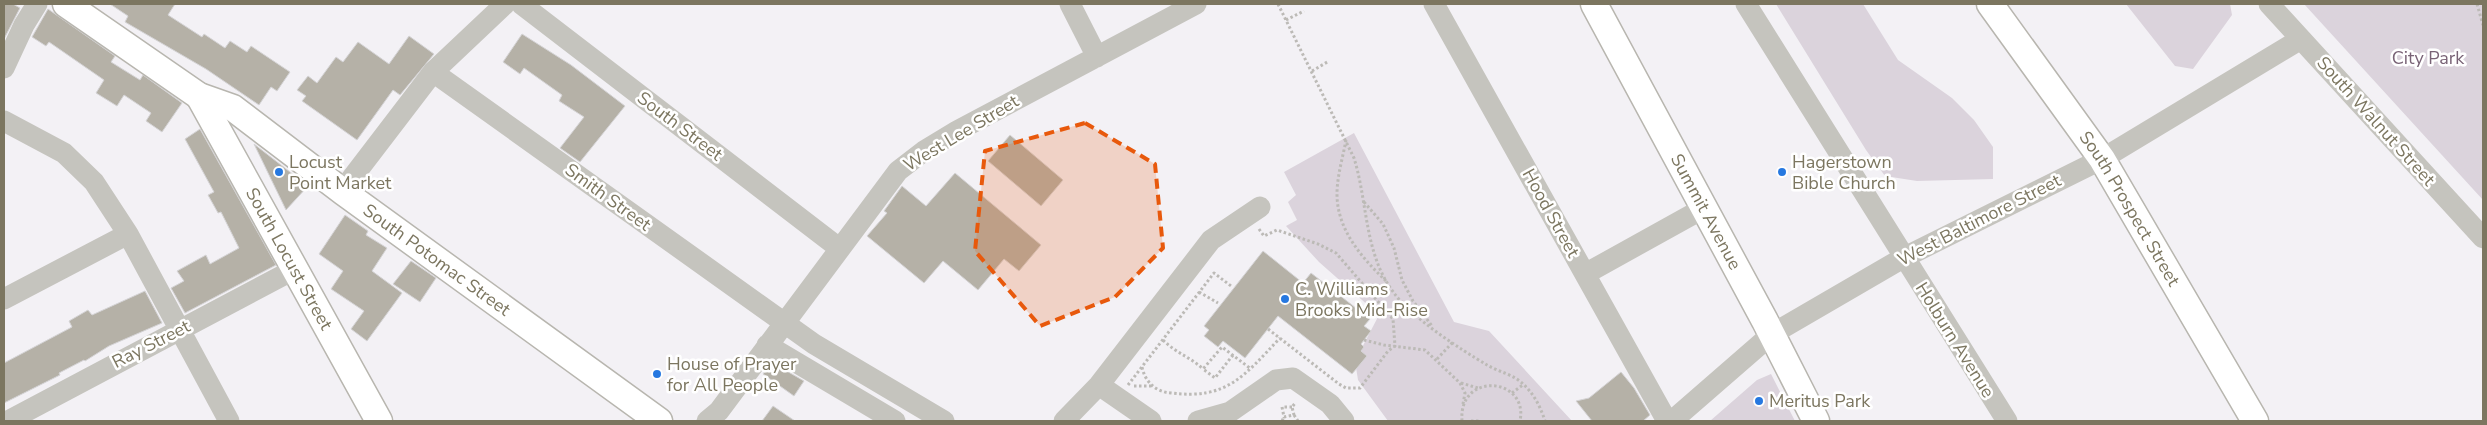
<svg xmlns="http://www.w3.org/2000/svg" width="2487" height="425" viewBox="0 0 2487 425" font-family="'Nunito Sans',sans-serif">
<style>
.green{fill:#dbd3dc}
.building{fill:#b5b1a7;stroke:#d5d4d6}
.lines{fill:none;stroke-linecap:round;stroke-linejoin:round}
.major-casing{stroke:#b8b6af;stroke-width:29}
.path{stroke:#bcbab6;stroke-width:3;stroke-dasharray:2.5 2.5;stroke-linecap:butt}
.minor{stroke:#c5c4be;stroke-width:21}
.major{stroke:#fff;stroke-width:26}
.marked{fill:#e8590c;fill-opacity:0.2;stroke:#e8590c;stroke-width:4;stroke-dasharray:10 6;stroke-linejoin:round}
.poi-dot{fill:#2678e0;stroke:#fff;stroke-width:2}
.labels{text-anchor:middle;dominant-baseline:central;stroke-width:5;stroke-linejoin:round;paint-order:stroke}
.park-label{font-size:18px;fill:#796376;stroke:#fff}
.street-label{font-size:18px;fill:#7c7660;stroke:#fff}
.poi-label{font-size:18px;fill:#7c7660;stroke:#fff;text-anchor:start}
</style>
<rect width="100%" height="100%" fill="#f3f1f5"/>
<path class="green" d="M1776 4H1863L1898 60 1952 98 1974 120 1993 147V179L1917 181 1885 176 1866 150Z
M2126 4H2230L2232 15 2193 69 2175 66Z
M2304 4H2483V200Z
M1354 133 1454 322 1489 331 1572 421H1388L1358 380 1355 361 1379 315 1319 262 1286 226 1297 220 1288 202 1296 195 1284 172Z
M1771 374 1795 421H1710L1757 380Z"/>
<path class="building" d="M4 4H13L20 8 4 39Z
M110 4H175L168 15 202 37 204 34 225 48 230 41 247 52 251 46 290 72 277 91 271 87 259 105 206 69 125 22 128 16Z
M48 9 115 56 111 62 140 80 143 75 182 103 162 132 146 121 151 113 124 95 117 106 96 93 104 80 49 42 46 46 32 37Z
M522 34 571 65 625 106 580 162 560 148 584 117 559 101 562 95 524 68 520 74 503 62Z
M409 36 434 54 400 95 393 90 357 140 302 101 306 96 297 90 308 76 317 83 336 57 343 62 358 42 389 64Z
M200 129 276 265 185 313 171 288 184 281 177 271 206 255 210 264 239 248 221 212 218 213 208 195 214 192 185 139Z
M1010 135 1063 180 1041 206 988 161Z
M254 144 308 186 286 210Z
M955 173 1041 245 1019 271 1004 259 978 290 943 261 924 283 867 236 887 213 884 211 902 186 926 206Z
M345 215 368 231 366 235 387 248 372 271 402 293 367 341 351 329 364 311 331 289 343 271 319 254Z
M1263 251 1303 283 1311 273 1370 319 1364 326 1371 331 1361 344 1364 347 1361 351 1367 356 1352 374 1278 316 1245 358 1223 341 1218 347 1204 336 1209 330 1204 326Z
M411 261 436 278 420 302 393 284Z
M145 291 162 323 109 346 85 361 84 360 59 373 60 375 4 403V363L72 327 69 321 88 310 92 315Z
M771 362 804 381 794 396 763 374Z
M1621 372 1634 388 1650 415 1643 421H1592L1576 401 1589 398Z
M773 406 795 421H762Z"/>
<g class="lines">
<g class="major-casing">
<g id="major">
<path id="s1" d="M66 4 199 96 233 108 342 191 659 421"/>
<path id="s2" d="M1594 4 1765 321 1816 421"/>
<path id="s3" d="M1990 4 2102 159 2255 421"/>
<path id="s4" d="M199 96 379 421"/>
</g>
</g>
<path class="path" d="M1278 4 1354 158C1368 203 1364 254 1394 293 1412 318 1460 349 1487 365 1499 372 1515 375 1524 385 1534 394 1541 408 1545 421
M2477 4 2483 25
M1286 20 1304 11
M1312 71 1329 61
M1346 140C1343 157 1337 176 1337 194 1337 230 1362 258 1387 282
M1364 202 1383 224 1394 248 1402 280 1413 301 1432 326
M1259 229 1264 236 1277 230 1318 244 1336 253 1393 319 1395 346 1388 351 1360 388H1346L1339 384 1268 329
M1199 292 1218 303
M1163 340C1177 354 1189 356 1203 369
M1364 340 1384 345 1425 350 1460 383 1465 393 1463 404
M1233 355 1215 378 1203 369 1222 347 1251 369
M1437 359 1453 342
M1142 367C1145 382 1156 392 1171 393 1227 400 1244 376 1280 338
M1461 383 1478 388
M1128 385 1214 273 1231 286
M1134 386H1152
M1512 393 1524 384
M1292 407H1282L1284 417 1294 415 1292 407 1296 402
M1294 415 1298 421
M1282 421 1284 417
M1462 421C1458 371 1529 377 1520 421
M1471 421H1481"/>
<path class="minor" d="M521 4 839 248
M1070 4 1097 57
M1434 4 1667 421
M1746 4 2007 421
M2269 4 2483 238
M4 68 24 25 37 4
M433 72 814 344 944 421
M4 121 64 153 94 182 128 234
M342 191 433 72 505 4
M1585 274 1704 208
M4 299 128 234 229 421
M767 345 895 421
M1099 385 1151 421
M8 421 295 269
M707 421 719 411 898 171 924 151 957 131 1196 4
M1064 421 1099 385 1211 240 1260 207
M1198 421 1230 412 1276 380 1293 378 1330 404 1344 421
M1672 421 1772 334 1903 258 2102 159 2301 39"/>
<use href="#major" class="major"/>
</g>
<path class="marked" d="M1085 123 1155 164 1163 248 1115 297 1040 326 975 251 985 151Z"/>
<g class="poi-dot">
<circle cx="279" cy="172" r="5"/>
<circle cx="1782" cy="172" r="5"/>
<circle cx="1285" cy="299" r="5"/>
<circle cx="657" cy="374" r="5"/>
<circle cx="1759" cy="401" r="5"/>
</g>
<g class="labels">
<g class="park-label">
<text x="2428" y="58">City Park</text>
</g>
<g class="street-label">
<text transform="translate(2376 121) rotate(48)">South Walnut Street</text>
<text transform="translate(680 126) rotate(37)">South Street</text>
<text transform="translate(961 133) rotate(-31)">West Lee Street</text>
<text transform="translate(608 197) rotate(36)">Smith Street</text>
<text stroke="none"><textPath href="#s3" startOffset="248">South Prospect Street</textPath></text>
<text stroke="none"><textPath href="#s2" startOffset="236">Summit Avenue</textPath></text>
<text transform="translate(1551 213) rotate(61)">Hood Street</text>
<text transform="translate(1979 220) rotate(-27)">West Baltimore Street</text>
<text stroke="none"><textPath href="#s4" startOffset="186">South Locust Street</textPath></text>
<text stroke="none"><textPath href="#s1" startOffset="452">South Potomac Street</textPath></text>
<text transform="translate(1955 340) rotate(58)">Holburn Avenue</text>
<text transform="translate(151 344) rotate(-27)">Ray Street</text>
</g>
<g class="poi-label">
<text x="289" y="162">Locust<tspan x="289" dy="21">Point Market</tspan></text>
<text x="1792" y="162">Hagerstown<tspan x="1792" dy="21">Bible Church</tspan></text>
<text x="1295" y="289">C. Williams<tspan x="1295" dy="21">Brooks Mid‐Rise</tspan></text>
<text x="667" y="364">House of Prayer<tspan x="667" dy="21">for All People</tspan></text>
<text x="1769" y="401">Meritus Park</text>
</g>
</g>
<rect width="2487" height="425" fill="none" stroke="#7c7660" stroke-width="10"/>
</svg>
